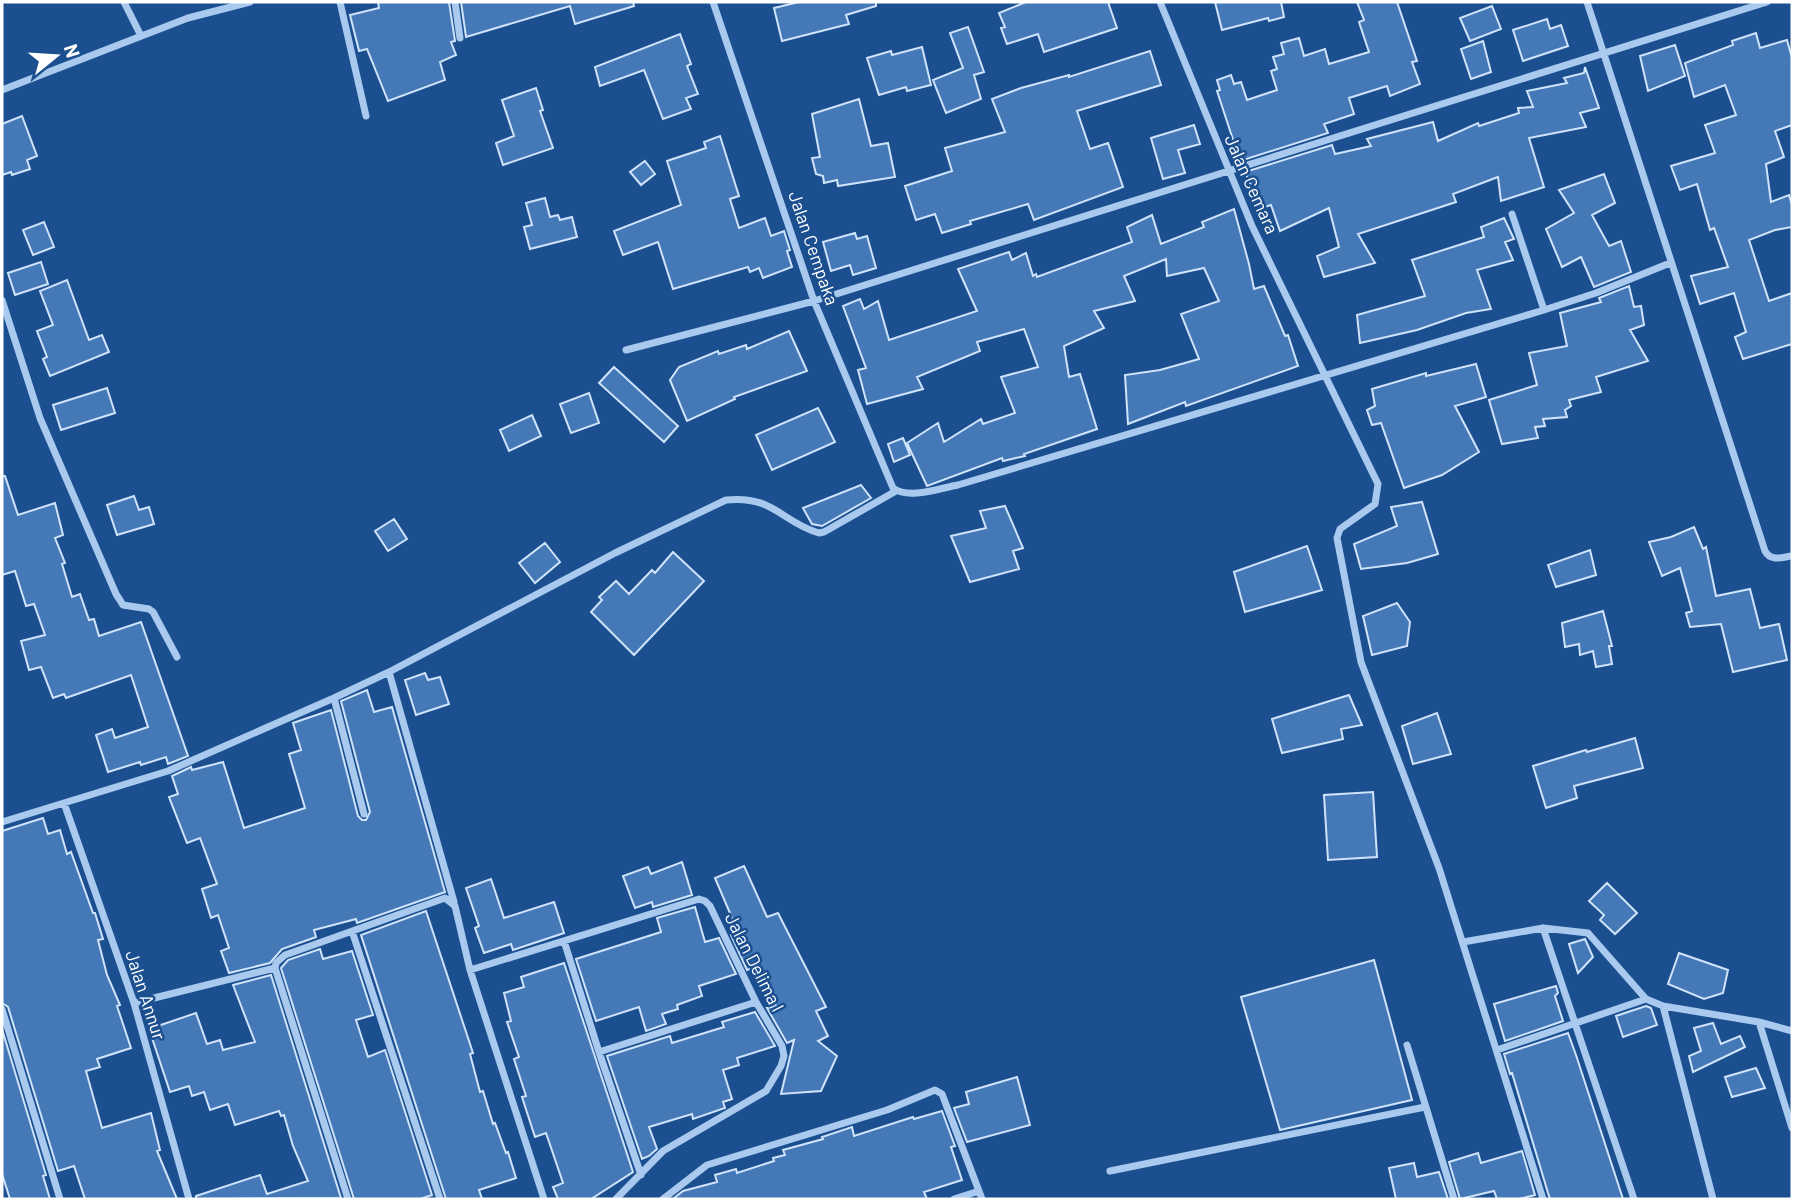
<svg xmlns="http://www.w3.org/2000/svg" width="1794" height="1201" viewBox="0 0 1794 1201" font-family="Barlow,sans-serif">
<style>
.building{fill:#4478b7;stroke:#cfe3fa;stroke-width:2}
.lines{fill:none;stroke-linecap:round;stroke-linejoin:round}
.minor{stroke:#a9c9ee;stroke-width:7}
.labels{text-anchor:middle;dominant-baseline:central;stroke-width:5;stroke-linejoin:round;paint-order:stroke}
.street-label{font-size:18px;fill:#fff;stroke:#1b4f8f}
</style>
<rect width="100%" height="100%" fill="#1b4f8f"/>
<path class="building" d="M378 2H449L455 41 451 42 456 55 440 62 445 80 388 101 367 49 359 51 350 15 379 8Z
M461 2H633L634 6 575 24 570 6 466 37Z
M799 2H876V6L846 15 849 24 782 41 774 8Z
M1026 2H1108L1117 28 1044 52 1038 34 1007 44 1001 28 1005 27 999 13Z
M1215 2H1281L1284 17 1269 21 1268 18 1222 30Z
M1357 2H1397L1417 61 1412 62 1420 84 1390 96 1387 86 1349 98 1354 114 1324 124 1328 133 1240 161 1217 91 1220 90 1217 80 1231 75 1234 84 1241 82 1247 100 1277 90 1271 71 1277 69 1273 57 1284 54 1281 43 1299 38 1304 56 1325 49 1329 64 1369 52 1359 22 1364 20Z
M1492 6 1501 29 1470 41 1460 18Z
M1547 19 1550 29 1561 25 1568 46 1523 61 1513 30Z
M968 27 984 72 974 75 981 99 946 113 933 80 963 68 950 33Z
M1756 33 1760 48 1787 40 1792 58V125L1775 131 1784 157 1766 164 1771 202 1789 195 1792 205V227L1775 230 1749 240 1769 301 1792 293V344L1743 359 1735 337 1746 332 1734 293 1700 304 1691 276 1728 267 1714 228 1710 230 1697 184 1680 190 1671 166 1715 153 1705 125 1736 115 1725 85 1694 97 1685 63 1733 45 1732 41Z
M680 34 691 64 687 66 698 94 686 98 691 109 663 119 644 70 600 86 595 67Z
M1483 41 1491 72 1471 79 1461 49Z
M1675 45 1685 76 1648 91 1640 56Z
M922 47 931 85 907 91 906 87 879 95 867 58 891 51 892 55Z
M1150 51 1161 85 1077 111 1090 149 1108 143 1123 187 1034 220 1028 204 970 221 971 224 942 233 935 214 916 220 905 186 952 171 945 148 1005 132 992 99 1021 88 1069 75V77Z
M1585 67 1599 108 1580 113 1586 127 1529 138 1544 187 1501 201 1498 177 1453 194 1456 202 1358 234 1375 263 1324 277 1317 256 1339 247 1329 208 1280 231 1271 205 1261 208 1245 172 1332 145 1335 154 1371 146 1367 139 1433 122 1438 141 1478 123 1479 126 1519 113 1518 108 1533 107 1527 91 1567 83 1564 78 1584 73Z
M536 88 543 110 540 111 553 148 503 165 496 143 514 136 502 100Z
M859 99 871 146 888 143 895 177 838 186 837 180 824 183 823 176 816 174 812 158 820 157 812 114Z
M22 116 37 156 27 160 30 169 12 175 11 172 2 175V124Z
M1194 125 1200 144 1178 150 1185 173 1163 179 1151 138Z
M720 136 739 196 730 199 739 228 765 218 771 236 784 231 790 250 787 251 792 267 763 278 759 268 750 272 748 267 673 289 658 242 623 255 614 231 681 205 667 161 706 148 704 142Z
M645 161 655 174 641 185 630 172Z
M1604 174 1615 203 1592 215 1609 246 1621 241 1631 272 1594 287 1581 257 1562 267 1546 229 1574 213 1559 190Z
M545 198 550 217 558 215 560 220 572 217 577 237 530 249 524 227 532 225 526 203Z
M1234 209 1249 264 1254 289 1264 286 1285 336 1288 335 1298 366 1186 406 1185 402 1128 424 1125 375 1160 370 1199 359 1181 314 1219 301 1204 268 1167 276 1166 259 1124 276 1135 301 1094 311 1104 328 1064 346 1069 377 1080 374 1097 429 1024 454 1025 456 1003 461 1002 458 927 486 907 443 938 423 944 442 981 419 983 424 1015 413 1001 377 1038 367 1024 329 977 342 980 351 917 377 923 389 867 404 858 370 866 368 843 306 860 299 864 309 878 301 889 340 977 311 958 269 1009 252 1012 260 1026 253 1033 276 1036 274 1037 277 1132 242 1127 227 1152 215 1161 244 1204 227 1202 222Z
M1504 218 1514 239 1505 242 1513 260 1477 270 1491 309 1466 313 1417 330 1360 343 1357 315 1425 296 1412 260 1484 237 1481 227Z
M44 222 54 247 33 255 23 230Z
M855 233 857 239 867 236 876 268 853 275 850 265 831 271 823 242Z
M41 262 48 284 15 295 8 273Z
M67 280 89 340 102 335 109 352 50 376 43 359 47 357 37 331 53 325 40 291Z
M1629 286 1634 307 1641 306 1644 325 1630 330 1648 361 1596 377 1601 392 1569 400 1571 406 1565 410 1567 417 1543 419 1545 426 1535 427 1538 438 1502 444 1489 400 1537 385 1529 353 1567 346 1560 313 1601 302 1599 298Z
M789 331 807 371 734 397 735 399 687 421 670 380 679 367 718 351 719 354 746 345 747 349Z
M1476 364 1486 397 1455 406 1479 452 1442 475 1404 488 1381 423 1372 425 1367 410 1375 406 1372 389 1426 373V376Z
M614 367 678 426 664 442 599 383Z
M107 388 115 413 61 430 53 405Z
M589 393 599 423 571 433 560 404Z
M818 408 835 442 772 470 756 435Z
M532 415 541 436 509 451 500 430Z
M903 438 910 455 894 462 888 444Z
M2 476H5L18 515 55 503 63 535 55 538 65 563 62 564 72 597 80 594 89 620 94 619 99 636 141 622 188 756 168 764 166 757 141 765 140 762 108 772 96 735 112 729 115 738 148 727 131 675 66 698 64 694 53 698 41 667 29 670 21 641 45 635 34 604 26 606 15 571 2 575Z
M861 485 871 498 822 526 812 524 803 508Z
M134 496 139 510 149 507 154 524 117 535 107 505Z
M1422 502 1438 554 1407 563 1361 569 1354 544 1397 526 1391 507Z
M1005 506 1023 548 1013 551 1019 569 970 582 951 536 986 528 980 511Z
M394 519 407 539 388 551 375 531Z
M1694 527 1703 549 1706 547 1716 596 1750 589 1760 628 1779 624 1787 660 1733 672 1721 624 1690 627 1686 613 1692 611 1680 568 1662 576 1649 542 1671 537Z
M545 543 560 562 535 583 519 563Z
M1307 546 1322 590 1245 612 1234 572Z
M1590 550 1596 575 1556 587 1548 565Z
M673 552 704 581 634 655 591 612 602 600 599 597 616 581 629 594 652 570 655 573Z
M1397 603 1410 622 1407 646 1372 655 1363 616Z
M1603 611 1612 646H1609L1612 664 1596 667 1593 651 1580 655 1579 644 1565 647 1562 623Z
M425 673 428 680 440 677 449 704 416 715 405 680Z
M367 690 374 712 392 707 445 892 357 923 356 919 314 930 316 937 282 949 270 963 229 973 221 951 229 948 218 915 211 918 202 889 217 884 200 838 187 843 169 797 178 794 172 776 191 767 192 770 223 762 244 828 305 808 289 754 301 750 293 723 331 710 358 816 362 820H366L370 812 341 701Z
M1349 695 1362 725 1341 729 1343 739 1282 753 1272 719Z
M1437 713 1451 754 1413 764 1402 726Z
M1635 738 1643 768 1574 786 1577 798 1546 808 1533 766 1586 750 1587 752Z
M1373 792 1377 857 1328 860 1324 795Z
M43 818 48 834 60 830 67 854 71 852 93 913H95L103 939 98 940 107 975 120 1005 117 1006 131 1048 97 1059 100 1067 86 1071 102 1128 151 1113 160 1150 157 1151 177 1199H85L74 1166 58 1171 8 1007 2 1003V831Z
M682 862 692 895 653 907 652 902 635 908 623 876 648 867 651 874Z
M744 866 767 917 778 913 826 1007 816 1011 828 1036 818 1041 837 1056 821 1091 781 1094 794 1040 787 1043 767 1008 776 1006 757 967 747 970 731 935 738 932 715 878Z
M491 879 504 918 554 902 564 933 513 950 511 944 484 953 475 928 479 926 466 888Z
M1607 883 1637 913 1615 934 1600 920 1604 915 1589 901Z
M695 907 705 942 719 938 736 974 699 986 702 996 677 1005 678 1009 662 1014 666 1024 646 1031 639 1007 596 1021 576 959 661 932 657 918Z
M426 911 473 1053 470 1054 480 1092 483 1091 493 1124 495 1123 506 1153 508 1152 516 1178 479 1190 482 1199H446L361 935Z
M1585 939 1593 957 1578 973 1569 944Z
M320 949 323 959 352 951 373 1015 356 1020 368 1057 385 1050 432 1195 420 1199H354L281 968 288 960Z
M1679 953 1728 970 1723 993 1704 999 1668 984Z
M1374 960 1412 1100 1280 1130 1241 997Z
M564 963 633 1172 591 1199H558L553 1187 563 1183 546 1133 535 1137 522 1097 526 1096 514 1059 519 1057 507 1022 511 1021 504 993 524 987 521 977Z
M271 975 341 1198 196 1199V1196L260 1175 267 1194 308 1181 293 1146 284 1115 281 1116 279 1111 235 1125 228 1104 210 1110 204 1092 192 1096 189 1086 170 1092 149 1029 196 1013 207 1044 220 1040 223 1050 255 1042 233 985Z
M1556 986 1558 993 1555 996 1563 1021 1505 1041 1494 1004Z
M1646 1006 1651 1008 1657 1025 1623 1037 1616 1016Z
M755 1012 775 1046 737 1058 739 1065 723 1070 732 1099 723 1102 725 1108 693 1119 692 1114 649 1127 657 1149 649 1156 642 1159 607 1056 670 1036 672 1043 724 1027 722 1022Z
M1713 1023 1721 1044 1740 1036 1745 1047 1693 1072 1689 1056 1701 1051 1694 1028Z
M2 1029 46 1175 43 1176 50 1199H10L2 1174Z
M1568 1033 1576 1055 1623 1199H1550L1548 1193 1512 1073 1510 1074 1504 1054Z
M1756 1068 1765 1088 1732 1097 1725 1077Z
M1017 1077 1030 1125 967 1142 954 1108 969 1104 966 1092Z
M942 1111 955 1146 951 1147 962 1180 924 1192 927 1199H673L683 1191 717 1182 715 1175 736 1169 737 1173 774 1161 773 1158 785 1155 783 1150 823 1139 822 1137 852 1127 854 1136 913 1117 914 1119Z
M1522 1151 1535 1195 1519 1199H1497L1494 1191 1460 1199 1449 1162 1478 1153 1481 1163Z
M1414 1163 1417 1177 1439 1172 1448 1199H1396L1389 1168Z"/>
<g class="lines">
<path class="minor" d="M124 2 141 36
M340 2 366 116
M455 2 460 38
M713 2 814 301 893 488C909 500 940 488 958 485L1544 310 1596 293 1670 263
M1160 2 1252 226 1378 484 1375 504 1340 529 1337 538 1361 662 1439 868 1543 1199
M1587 2 1765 551C1771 562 1782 557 1792 556
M2 90 188 18 250 2
M1512 214 1544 310
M2 300 40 418 116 594 123 605 149 609 153 612 177 657
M626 350 814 301 1767 2
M389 672 454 902
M334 698 364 814
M64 803 134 1003 189 1199
M2 822 168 771 334 698 389 672 615 553 726 500C774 495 781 522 819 533L824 532 896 491
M1543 928 1634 1199
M352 931 440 1199
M564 941 599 1052 641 1175
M1463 942 1543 928 1588 933 1646 999 1663 1006 1759 1022 1792 1031
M470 970 699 899 705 901 710 906 756 1002 782 1046 784 1056 781 1066 766 1091 663 1151 616 1199
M134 1003 275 968
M1663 1006 1713 1199
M2 1009 60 1199
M1759 1022 1792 1128
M1407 1045 1454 1199
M1497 1050 1646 999
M599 1052 756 1002
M1110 1171 1425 1107
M348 1199 275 968 276 963 285 955 445 898 455 906 470 970 544 1199
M663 1199 707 1165 887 1110 935 1090 942 1094 982 1199
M954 1199 979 1191"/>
</g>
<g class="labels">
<g class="street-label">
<text transform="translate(1252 184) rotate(66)">Jalan Cemara</text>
<text transform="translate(814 248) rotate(71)">Jalan Cempaka</text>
<text transform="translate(755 962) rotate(63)">Jalan Delima I</text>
<text transform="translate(146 995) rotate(72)">Jalan Annur</text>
</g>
</g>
<rect width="1794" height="1201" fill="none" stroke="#ffffff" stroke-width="7"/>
<g transform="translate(56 56) rotate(72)" stroke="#1b4f8f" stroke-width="5" paint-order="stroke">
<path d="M0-5L12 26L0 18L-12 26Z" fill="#ffffff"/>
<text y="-10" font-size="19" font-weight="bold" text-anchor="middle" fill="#ffffff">N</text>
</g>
</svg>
